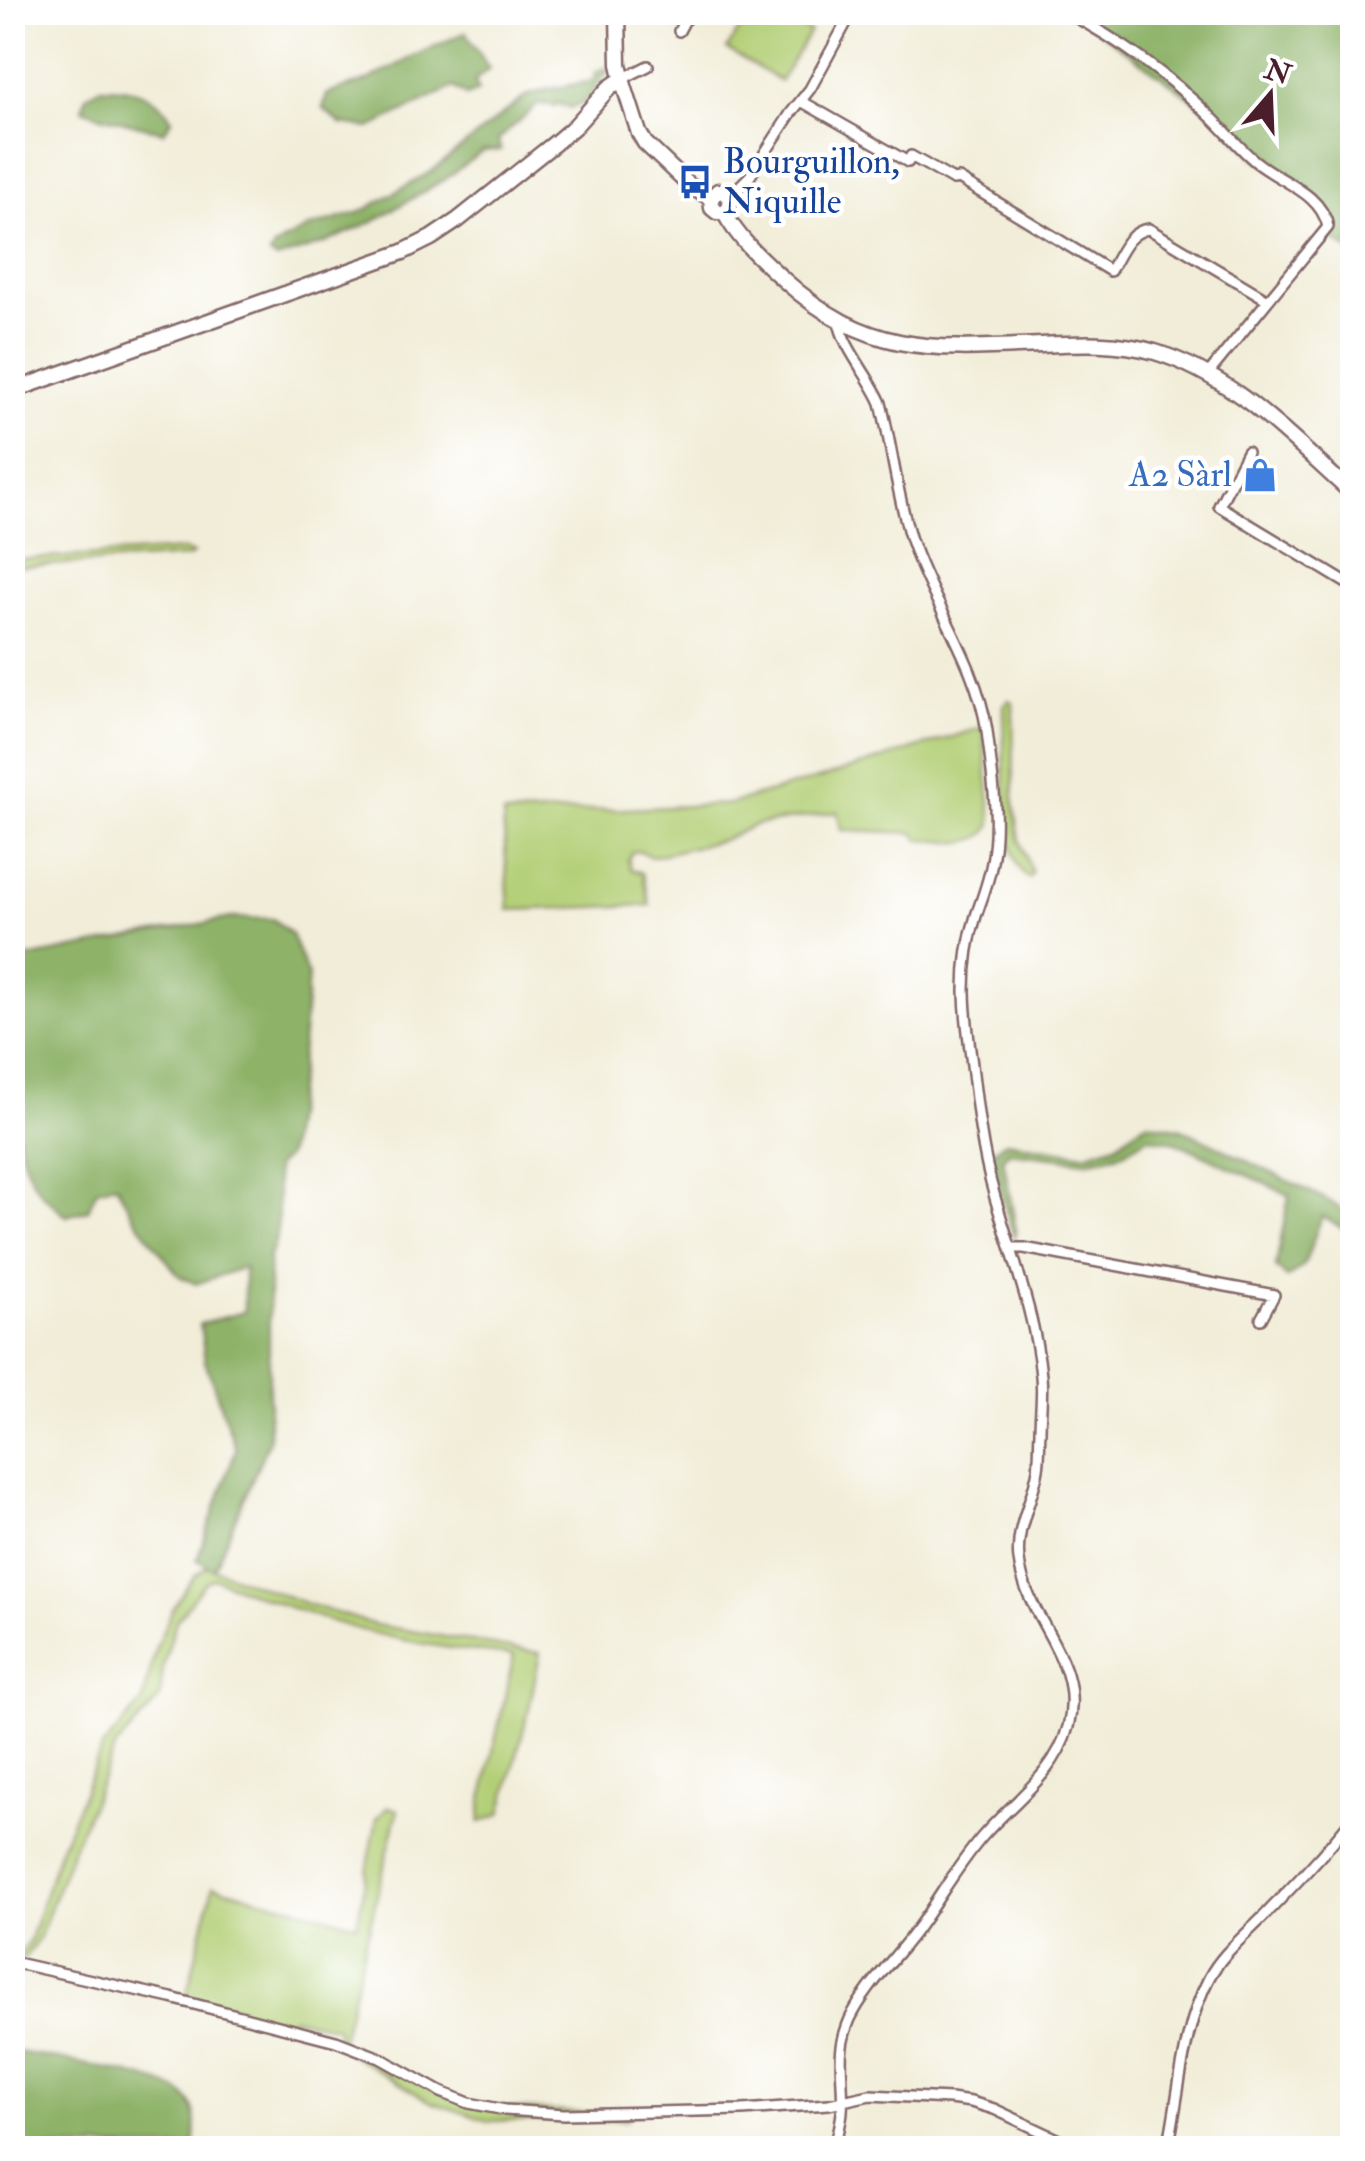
<svg xmlns="http://www.w3.org/2000/svg" width="1365" height="2161" viewBox="0 0 1365 2161" font-family="'IM FELL Double Pica',serif">
<style>
.green{fill:#b2cf76;stroke:#7e7750;stroke-width:2.5}
.forest{fill:#8db267;stroke:#6c6849;stroke-width:2.5}
.lines{fill:none;stroke-linecap:round;stroke-linejoin:round}
.street-casing{stroke:#846768;stroke-width:14}
.secondary-casing{stroke:#846768;stroke-width:19}
.street{stroke:#fff;stroke-width:9}
.secondary{stroke:#fff;stroke-width:14}
.labels{text-anchor:middle;dominant-baseline:central;stroke-width:9;stroke-linejoin:round;paint-order:stroke}
.transit-label{font-size:35px;fill:#164399;stroke:#fff;text-anchor:start}
.shop-label{font-size:35px;fill:#366cbe;stroke:#fff;text-anchor:end}
</style>
<rect width="100%" height="100%" fill="#fff"/>
<filter id="ink" filterUnits="userSpaceOnUse"><feTurbulence type="fractalNoise" baseFrequency=".01" numOctaves="2"/><feDisplacementMap in="SourceGraphic" scale="20" xChannelSelector="R" yChannelSelector="G"/><feConvolveMatrix kernelMatrix="1 2 1 2 8 2 1 2 1" color-interpolation-filters="sRGB"/></filter>
<filter id="wash" filterUnits="userSpaceOnUse"><feTurbulence type="fractalNoise" baseFrequency=".0048" numOctaves="4" result="noise"/><feDisplacementMap in="SourceGraphic" scale="40" xChannelSelector="R" yChannelSelector="G"/><feGaussianBlur stdDeviation="2.25" result="paint"/><feColorMatrix in="noise" values="0 0 0 0 0 0 0 0 0 0 0 0 0 0 0 0 0 1.4 0 .05"/><feComposite in="paint" operator="in"/></filter>
<g filter="url(#wash)">
<rect width="100%" height="100%" fill="#f1edd8"/>
<path class="green" d="M750 13H775L810 32 780 81 727 49Z
M185 550 193 554 189 557 13 567V560Z
M1009 700 1013 703 1014 802 1020 840 1032 873 1029 878C997 860 1005 741 1004 705Z
M983 727 992 824C980 850 943 841 919 839L914 833 842 830 837 812 755 825 723 840 651 857 641 851 632 852 628 860 631 869 642 873 650 905 509 910 503 815 729 804 828 776Z
M207 1566 307 1604 376 1625 540 1653 529 1709 501 1814 480 1822 482 1801 514 1655C491 1653 467 1651 444 1647 365 1636 287 1608 214 1578L204 1583 176 1621 163 1667 160 1698 115 1748 68 1860 39 1939 24 1958 13 1960 12 1957 17 1956 29 1942 59 1851 102 1748 143 1701 156 1647 174 1606 194 1576Z
M388 1807 398 1810 342 2039 336 2038 337 2028 292 2017 289 2025 186 1997 213 1886 357 1924 377 1818Z
M334 2044 359 2051 469 2106 628 2116V2119L488 2121 431 2102Z"/>
<path class="forest" d="M1074 13H1352V252L1329 237 1332 227 1328 213 1315 196 1255 157 1213 114Z
M466 32 489 69 475 80 478 91 466 96 454 87 370 128 341 124 323 108 327 94 369 80 420 53Z
M606 68 608 72 584 103 570 109 556 103 554 106 547 104 537 105 498 140 501 150 483 151 444 180 372 222 325 243 277 259 270 255 274 248 285 240 311 227 361 212 432 171 526 96 549 89 593 81 596 72Z
M101 87C132 87 155 92 172 119L164 132 101 116 83 109 86 96Z
M231 918 273 919 291 934 308 976 300 1069 287 1156 275 1167C277 1192 283 1236 269 1256V1440L214 1569 197 1560 236 1449 205 1361 200 1324 244 1312V1267L196 1284 179 1276 133 1216 116 1184 97 1189 88 1210 66 1216C57 1207 45 1198 38 1189 1 1136 12 1025 12 961Z
M1147 1122 1182 1129 1328 1200 1352 1217V1234L1322 1216 1304 1265 1287 1278 1276 1267 1289 1195 1176 1142 1148 1137 1120 1154 1087 1161 1008 1152 1003 1158 1016 1229 1014 1237 1001 1194 992 1152 1005 1141 1085 1154 1116 1144Z
M12 2049 18 2052C53 2059 162 2074 185 2096 199 2109 196 2132 194 2148H13Z"/>
</g>
<g filter="url(#ink)">
<g class="lines">
<g class="street-casing">
<path id="street" d="M1066 12C1119 40 1168 75 1211 117 1226 131 1239 148 1255 161 1280 182 1321 192 1328 227L1208 374
M679 31 689 12
M622 79 648 66
M801 101 908 162 911 156 953 180 959 179 1110 271C1120 254 1128 231 1149 229L1268 300
M730 196 750 176 791 113 810 89 852 12
M1247 452 1219 506 1348 584 1352 577
M1011 1248H1024L1274 1295 1261 1319
M12 1962 171 1998 336 2041 380 2058 441 2092 469 2103 505 2110 564 2114 742 2110 829 2104 870 2095 950 2099 971 2102 994 2109 1064 2142 1074 2148
M835 2148C837 2137 841 2124 842 2112 845 2077 834 2055 850 2019 866 1986 895 1959 917 1929 939 1899 957 1866 982 1837 1012 1802 1055 1775 1068 1727 1086 1660 1026 1621 1019 1560 1015 1527 1033 1501 1038 1469 1040 1457 1039 1444 1040 1432 1040 1413 1043 1394 1041 1376 1035 1313 1011 1254 994 1194 982 1152 977 1108 972 1065 969 1040 965 1015 965 990 965 964 968 940 976 916 982 898 989 881 992 862 1000 820 992 774 987 731 977 663 933 605 911 540 897 495 892 448 881 403 870 377 842 346 839 321
M1168 2148C1180 2092 1182 2030 1209 1978 1222 1953 1246 1935 1265 1915 1295 1884 1325 1853 1352 1819"/>
</g>
<g class="secondary-casing">
<path id="secondary" d="M618 12 619 64 624 86 639 133 645 143 690 186 711 198
M724 212 729 208 731 199 725 192 718 191 711 198 712 208 717 212H724C738 239 761 259 784 280 869 356 934 350 1041 345 1080 343 1118 341 1155 352 1235 376 1292 440 1352 493
M12 391 403 252 431 238 458 220 555 143 575 126 609 88 622 79"/>
</g>
<use href="#street" class="street"/>
<use href="#secondary" class="secondary"/>
</g>
</g>
<defs>
<g id="bus-bare" transform="scale(2.7)"><path d="M-5-6H5V4H4V6H2V4H-2V6H-4V4H-5ZM-3.5-4V0h7V-4ZM-3.5 1.2v1.5H-2V1.2ZM2 1.2v1.5H3.5V1.2Z" fill="#1a4fb4" stroke="#fff" stroke-width="2.5" paint-order="stroke"/></g>
<g id="shop-bare" transform="scale(2.7)"><path d="M-5-2.5h2.3a2.7 3.5 0 0 1 5.4 0H5L5.5 6h-11ZM-1.5-2.5h3a1.5 2.3 0 0 0-3 0Z" fill="#3f7fe0" stroke="#fff" stroke-width="2.5" paint-order="stroke"/></g>
</defs>
<g fill-rule="evenodd">
<use href="#bus-bare" x="695" y="182"/>
<use href="#shop-bare" x="1260" y="475"/>
</g>
<g class="labels">
<g class="transit-label">
<text x="723" y="162">Bourguillon,<tspan x="723" dy="40">Niquille</tspan></text>
</g>
<g class="shop-label">
<text x="1232" y="475">A2 Sàrl</text>
</g>
</g>
<rect width="1365" height="2161" fill="none" stroke="#fff" stroke-width="50"/>
<g transform="translate(1270 95) rotate(19)" stroke="#ffffff" stroke-width="8" paint-order="stroke">
<path d="M0-8L18 38L0 25L-18 38Z" fill="#4a1f2b"/>
<text y="-15" font-size="28" font-weight="bold" text-anchor="middle" fill="#4a1f2b">N</text>
</g>
</svg>
